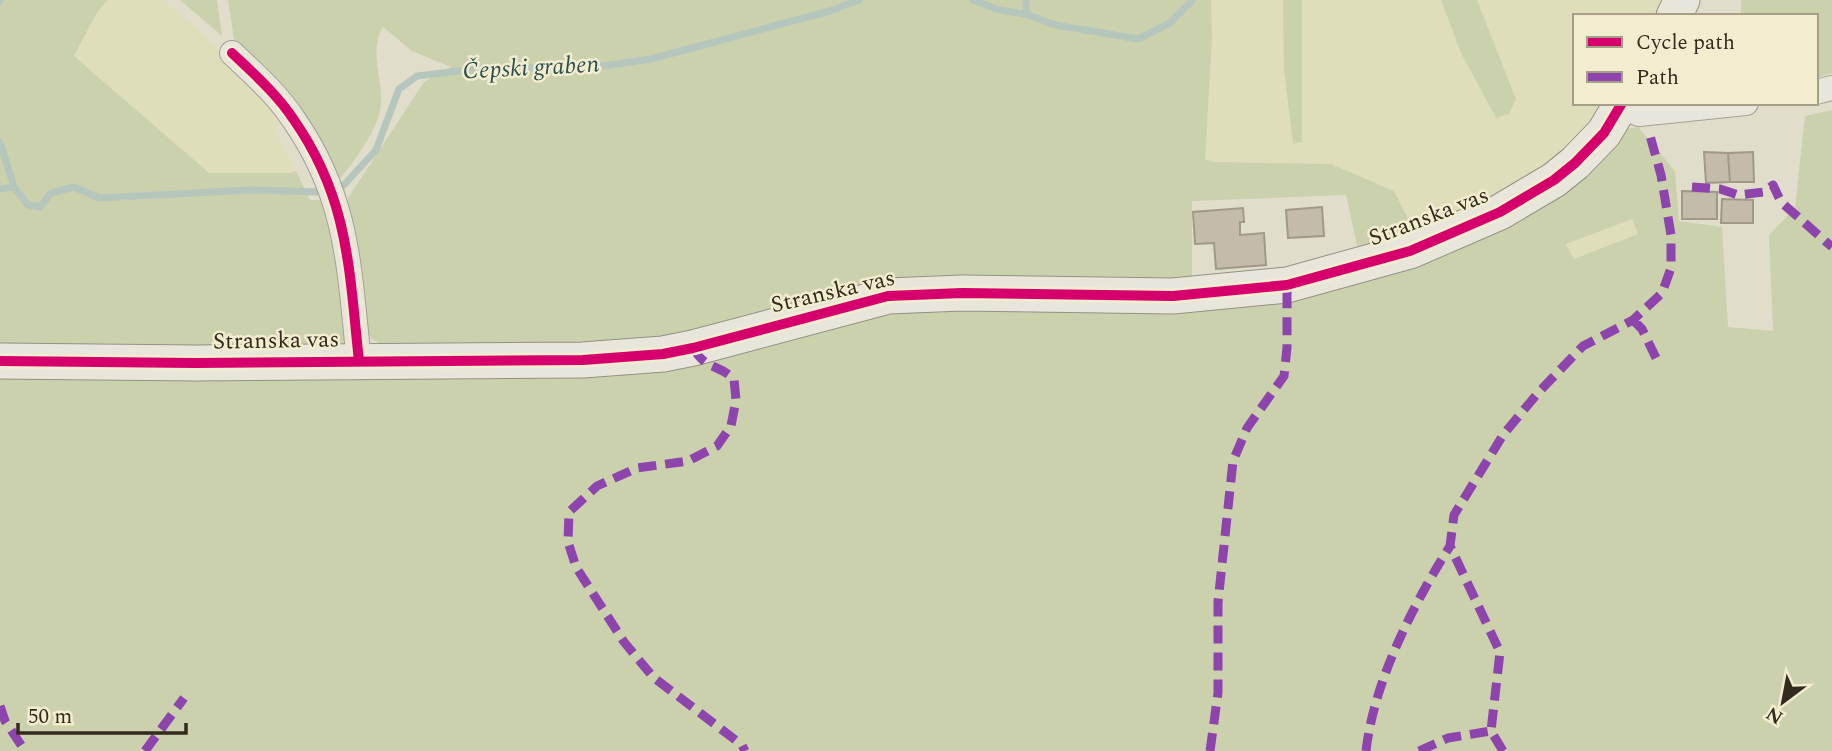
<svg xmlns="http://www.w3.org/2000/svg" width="1832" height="751" viewBox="0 0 1832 751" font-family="Spectral,serif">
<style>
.farmland{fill:#dfdebb}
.green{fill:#cbd1ad;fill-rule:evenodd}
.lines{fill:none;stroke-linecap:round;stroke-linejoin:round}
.stream{stroke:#b5c6bd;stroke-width:7}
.building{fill:#c3bcab;stroke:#a0998a;stroke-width:2}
.street-casing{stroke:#a5a193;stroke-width:26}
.secondary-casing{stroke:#959183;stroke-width:37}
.street{stroke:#e8e6db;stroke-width:24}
.secondary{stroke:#e8e6db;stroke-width:35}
.quiet{stroke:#8e44ad;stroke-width:9;stroke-dasharray:18 9;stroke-linecap:butt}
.cycleway-casing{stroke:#f2edcf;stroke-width:15}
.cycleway{stroke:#d6006c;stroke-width:10}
.labels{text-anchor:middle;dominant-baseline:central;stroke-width:5;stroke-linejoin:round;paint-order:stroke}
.street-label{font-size:23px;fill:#322a1d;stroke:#f2edcf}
.water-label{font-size:24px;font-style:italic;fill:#2d4e51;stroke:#f2edcf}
</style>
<rect width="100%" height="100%" fill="#e0ddca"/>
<path class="farmland" d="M107 0H162L194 26 236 65 291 125 280 124 276 128V133L296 171 291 173H209L73 56 96 14Z
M1211 0H1283L1284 69 1293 144 1302 142V0H1441L1461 53 1491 35 1477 0H1665L1656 16H1575V103H1609L1572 149 1528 181 1415 233 1394 191 1331 164 1214 162 1205 159 1212 38Z
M1632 219 1639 234 1574 259 1565 244Z"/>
<path class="green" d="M0 0H107L96 14 74 56 209 173H291L296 171 310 200H328L349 337 341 347 0 349Z
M180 0H217L222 36Z
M228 0H1211L1212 38 1205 159 1214 162 1331 164 1394 191 1415 233 1359 254 1346 195 1192 201V283L1065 281 664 342 391 348 378 343 366 334 359 305 348 198 424 82 451 67 412 51 383 27C366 56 389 87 378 118 371 139 351 165 337 183L245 59 234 40Z
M1283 0H1302V142L1293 144 1284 69Z
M1441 0H1477L1516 99 1509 114 1496 118 1461 53Z
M1741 0H1832V73L1816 78V16H1741Z
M1832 110V751H0V370L425 372 887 310 1308 291 1626 129 1638 127 1675 171 1679 221 1722 227 1728 327 1773 331 1769 235 1795 208 1805 116ZM1632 219 1638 234 1574 259 1566 244Z"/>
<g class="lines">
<path class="stream" d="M973 0 999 10 1026 14 1055 25 1138 39 1170 23 1193 0
M1026 0V14
M0 1 1 0
M0 142 14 187
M342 187 376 150 399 89 417 76 493 67 526 69 543 66 568 71 651 59 830 11 859 0
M0 189 14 187 28 205 40 207 51 193 74 187 99 198 251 190 319 192"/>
</g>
<path class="building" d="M1704 152 1728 153 1730 182 1706 183Z
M1753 152 1754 182H1730L1728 153Z
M1682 191 1717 192V219H1682Z
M1722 199 1753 200V223H1721Z
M1322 207 1324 236 1288 238 1286 210Z
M1243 208 1244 222H1240V235L1264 233 1266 265 1216 269 1214 243 1195 244 1193 212Z"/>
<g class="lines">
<g class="street-casing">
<path id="street" d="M232 53C254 74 277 94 294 120 349 199 349 270 359 361
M1816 92 1832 88
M1620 106 1639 114 1746 103"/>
</g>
<g class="secondary-casing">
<path id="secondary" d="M1674 16 1682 0
M0 361 195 363 583 360 663 354 693 348 888 296 962 293 1173 296 1287 285 1410 251 1500 212 1554 180 1575 163 1604 133 1622 103"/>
</g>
<use href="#street" class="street"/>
<use href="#secondary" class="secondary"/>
<path class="quiet" d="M1692 187 1720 189 1738 195 1764 192 1773 185 1781 202 1832 247
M1633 320 1642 329 1657 360
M693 348C707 371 717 363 734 379L736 400 731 426 717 446 688 461 637 468 597 486 569 512 568 542 576 567 624 642 653 677 742 745 745 751
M0 706 5 721 25 751
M145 751 184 698
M1210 751 1218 693V602L1233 461 1247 428 1284 376 1287 348V285
M1366 751C1374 681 1413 605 1450 546
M1419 751 1448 738 1491 731
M1503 751 1491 731 1500 652 1450 546 1454 515 1503 435 1537 394 1583 346 1633 320 1662 293 1671 268V235L1661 175 1649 132"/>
<g class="cycleway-casing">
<path id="cycleway" d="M232 53C254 74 277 94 294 120 349 199 349 270 359 361
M0 361 195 363 583 360 663 354 693 348 888 296 962 293 1173 296 1287 285 1410 251 1500 212 1554 180 1575 163 1604 133 1622 103"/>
</g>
<use href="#cycleway" class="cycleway"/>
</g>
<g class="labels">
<g class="street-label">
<text transform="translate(1429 217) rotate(-21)">Stranska vas</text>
<text transform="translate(833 292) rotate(-13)">Stranska vas</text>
<text transform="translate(276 341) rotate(-1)">Stranska vas</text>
</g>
<g class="water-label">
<text transform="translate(531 68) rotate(-3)">Čepski graben</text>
</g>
</g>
<rect x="1573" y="14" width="245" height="91" fill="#f2edcf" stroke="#a59f88" stroke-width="2"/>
<rect x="1587" y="37" width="35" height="10" fill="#d6006c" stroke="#a59f88" stroke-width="2"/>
<text x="1636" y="49" font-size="21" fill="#322a1d">Cycle path</text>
<rect x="1587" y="72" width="35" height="10" fill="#8e44ad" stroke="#a59f88" stroke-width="2"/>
<text x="1636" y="84" font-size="21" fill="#322a1d">Path</text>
<g transform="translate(1783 702) rotate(212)" stroke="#f2edcf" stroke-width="5" paint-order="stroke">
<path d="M0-5L12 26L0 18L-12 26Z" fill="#322a1d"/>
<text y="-10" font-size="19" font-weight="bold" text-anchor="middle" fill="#322a1d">N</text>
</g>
<path d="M18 723v10h168v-10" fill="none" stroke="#322a1d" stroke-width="3.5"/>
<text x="28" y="723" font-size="21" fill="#322a1d" stroke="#f2edcf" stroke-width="5" paint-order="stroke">50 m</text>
</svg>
